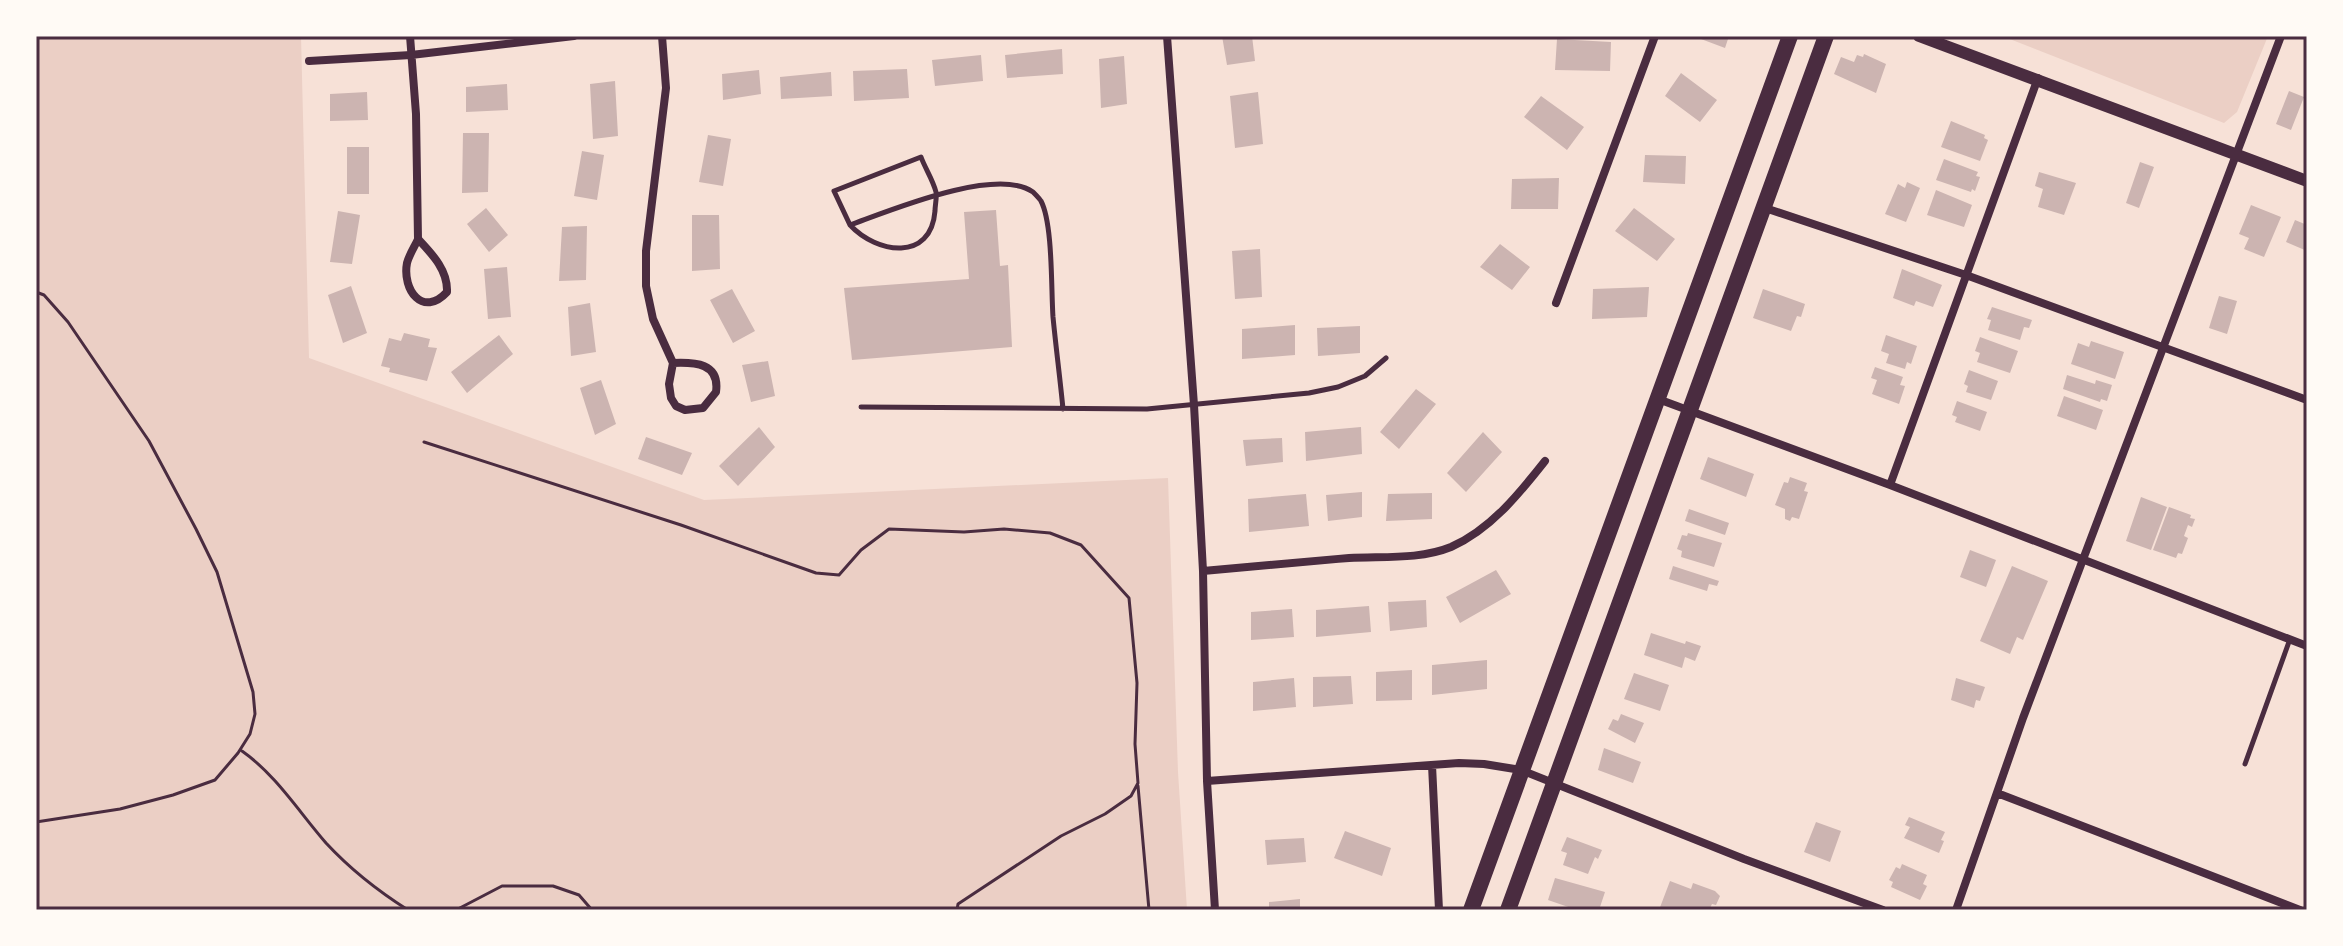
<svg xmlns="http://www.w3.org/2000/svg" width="2343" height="946" viewBox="0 0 2343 946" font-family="'Open Sans',sans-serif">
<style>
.green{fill:#ebcfc5}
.building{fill:#ccb4b1}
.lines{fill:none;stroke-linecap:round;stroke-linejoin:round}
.path{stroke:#4a2c40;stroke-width:3}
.service{stroke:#4a2c40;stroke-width:5}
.minor{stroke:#4a2c40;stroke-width:8}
.tertiary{stroke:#4a2c40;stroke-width:12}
.trunk{stroke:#4a2c40;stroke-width:16}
.neatline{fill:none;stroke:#4a2c40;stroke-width:3}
</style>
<rect width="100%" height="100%" fill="#f7e1d7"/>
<path class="green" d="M36 36H301L309 358 704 500 1168 478 1178 772 1187 910H36Z
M2002 36H2268L2237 112 2224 123Z"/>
<path class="building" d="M1222 36H1252L1255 61 1227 65Z
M1693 36H1729L1725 48Z
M1557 39 1611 42 1610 71 1555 70Z
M1062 49 1063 74 1007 78 1005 55Z
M1864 54 1886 64 1876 93 1834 74 1841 57 1854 62 1857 55 1863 57Z
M981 55 983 81 935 86 932 60Z
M1124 56 1127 104 1101 108 1099 59Z
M907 69 909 98 854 101 853 71Z
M759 70 761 94 723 100 722 74Z
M831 72 832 96 781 99 780 77Z
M1681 73 1717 100 1700 122 1665 96Z
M615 81 618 136 593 139 590 84Z
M507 84 508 110 466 112V87Z
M2289 91 2304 97 2291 130 2276 124Z
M367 92 368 120 330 121V94Z
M1258 92 1263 144 1235 148 1230 96Z
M1541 96 1584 127 1567 150 1524 117Z
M1951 121 1985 135 1984 138 1988 140 1980 161 1941 147Z
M463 133H489L488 192 462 193Z
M708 135 731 139 723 186 699 182Z
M347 147H369V194H347Z
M582 151 604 155 597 200 574 196Z
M1645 155 1686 156 1685 184 1643 182Z
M1944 159 1978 172 1976 176 1980 177 1975 191 1972 189 1971 192 1936 180Z
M2140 162 2154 167 2139 208 2126 203Z
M2039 172 2076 183 2064 215 2038 207 2043 189 2035 186Z
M1559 178 1558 209H1511L1512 179Z
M1907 182 1920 188 1906 222 1885 214 1898 184 1905 188Z
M1936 190 1972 205 1964 227 1927 215Z
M2251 205 2281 217 2264 257 2244 249 2249 238 2239 234Z
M486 208 508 235 489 252 467 224Z
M1634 208 1675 239 1657 261 1615 231Z
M996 210 1000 266 1008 265 1012 347 852 360 844 288 969 279 964 212Z
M338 211 360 215 352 264 330 262Z
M692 215H719L720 269 692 271Z
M2295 220 2307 225V251L2286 242Z
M587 226 586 280 559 281 562 227Z
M1500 244 1530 267 1512 290 1480 267Z
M1260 249 1262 297 1235 299 1232 251Z
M507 267 511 317 488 319 484 269Z
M1902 269 1942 285 1933 307 1916 301 1914 306 1893 298Z
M351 286 367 333 343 343 328 295Z
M1649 287 1647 317 1592 319 1593 289Z
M732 289 755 331 733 343 710 300Z
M1763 289 1805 304 1801 317 1797 316 1791 331 1753 318Z
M2219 296 2237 301 2227 334 2209 328Z
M590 303 596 352 571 356 568 307Z
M1992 307 2032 320 2029 328 2024 327 2020 340 1988 330 1991 320 1987 319Z
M1295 325V355L1242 359V329Z
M1360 326V353L1318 356 1317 328Z
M404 333 430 339 428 347 437 348 427 381 389 372 390 368 381 366 389 338 401 341Z
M499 335 513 354 467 393 451 372Z
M1886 335 1917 346 1911 364 1907 362 1905 369 1886 363 1889 354 1881 351Z
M1980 337 2018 351 2010 373 1977 362 1980 353 1975 351Z
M2091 341 2124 352 2115 379 2071 364 2078 343 2089 347Z
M768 361 775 396 751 402 742 365Z
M1875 367 1903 377 1900 385 1905 386 1899 404 1872 394 1877 380 1871 378Z
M1969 370 1998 381 1991 400 1966 392 1968 386 1964 384Z
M2067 375 2095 384 2096 380 2112 385 2107 401 2101 399 2100 402 2063 389Z
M601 380 616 424 595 435 580 388Z
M1416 389 1436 404 1399 449 1380 432Z
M2064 396 2103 410 2096 430 2057 416Z
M1957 401 1987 412 1980 431 1955 422 1957 417 1952 415Z
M759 427 775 447 738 486 719 466Z
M1361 427 1362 454 1306 461 1305 432Z
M1483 432 1502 452 1466 492 1447 473Z
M646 437 692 453 682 475 638 459Z
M1282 438 1283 462 1246 466 1243 440Z
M1708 457 1754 474 1746 497 1700 479Z
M1790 477 1807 483 1804 491 1808 492 1799 519 1792 517 1790 521 1785 519V509L1775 505 1784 482 1788 483Z
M1362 492V517L1328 521 1326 495Z
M1432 493V519L1386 521 1388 494Z
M1306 494 1309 526 1249 532 1248 499Z
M2141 497 2167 507 2151 550 2126 541Z
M2169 507 2191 515 2190 518 2195 519 2192 527 2188 525 2184 536 2188 538 2182 554 2178 553 2176 558 2153 550Z
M1689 509 1729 523 1725 535 1685 521Z
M1688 533 1722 543 1714 567 1681 557 1682 551 1677 549 1682 535 1687 536Z
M1970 550 1996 560 1986 587 1960 577Z
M1673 566 1719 581 1717 586 1709 584 1707 591 1669 579Z
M2012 566 2048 581 2023 640 2017 637 2010 654 1980 641Z
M1496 570 1511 594 1460 623 1446 597Z
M1426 600 1427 627 1390 631 1388 602Z
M1369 606 1371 632 1316 637V610Z
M1292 609 1294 637 1251 640V612Z
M1651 633 1685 644 1686 641 1701 646 1695 661 1685 657 1682 668 1644 655Z
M1487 660V689L1432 695V665Z
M1412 670V700L1376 701V672Z
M1634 673 1669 685 1660 711 1624 699Z
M1351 676 1353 704 1313 707V677Z
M1294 678 1296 707 1253 711V682Z
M1956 678 1985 687 1980 701 1976 700 1974 708 1951 700Z
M1621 714 1644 723 1635 743 1608 729 1613 719 1618 721Z
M1604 748 1641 762 1633 783 1598 770Z
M1909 817 1945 832 1941 840 1944 841 1939 853 1904 838 1910 827 1905 825Z
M1816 822 1841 831 1830 862 1804 852Z
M1345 831 1391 848 1382 876 1334 858Z
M1567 837 1602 850 1598 859 1595 857 1588 874 1563 865 1567 853 1561 851Z
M1304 838 1306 862 1267 865 1265 840Z
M1902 864 1927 875 1923 884 1927 886 1920 900 1891 887 1893 882 1889 880 1896 867 1900 869Z
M1555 878 1605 892 1599 910H1577L1548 900Z
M1670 881 1691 889 1693 883 1715 891 1720 896 1716 905 1712 904 1709 910H1659Z
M1300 899V910H1269V902Z"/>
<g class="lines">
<path class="path" d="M36 292 44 295 68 322 149 441 196 529 217 572 253 692 255 714 250 734 238 753 215 780 173 795 120 809 36 822
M424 442 681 525 816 573 839 575 861 550 889 529 964 532 1004 529 1050 533 1081 545 1129 598 1137 683 1135 744 1138 783 1131 796 1105 814 1061 836 958 904 957 910
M242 751C276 775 299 812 326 843 351 870 378 891 408 910
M1138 786 1149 910
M456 910 502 886H553L579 895 592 910"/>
<path class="service" d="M850 225 834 191 921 157C925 168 933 180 936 192 937 198 935 205 935 211 931 262 877 254 850 225 889 211 996 166 1033 192 1034 193 1041 200 1041 201 1053 224 1051 289 1053 317 1056 348 1060 378 1063 409
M861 407 1147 409 1309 393 1338 387 1365 376 1386 358
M2245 764 2290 639"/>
<path class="minor" d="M410 36 416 114 418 239C432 254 448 270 447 292 423 318 402 290 407 263 409 255 415 246 418 239
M662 36 666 88 646 251V286L653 319 673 363 669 384 671 398 676 406 685 410 703 408 716 392C720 363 695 362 673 363
M1167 36 1194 405 1203 571 1207 781 1215 910
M309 61 411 55 574 36
M1765 208 1966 275 2307 400
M1556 303 1655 36
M1658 399 1890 485 2307 646
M1890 485 2038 78
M1203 571C1251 567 1300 562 1349 558 1382 556 1419 560 1451 547 1490 530 1519 494 1545 461
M1432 765 1439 910
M1207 781 1459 763 1484 764 1521 770 1744 859 1883 910
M1997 793 2300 910
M1956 910 2023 718 2281 36"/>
<path class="tertiary" d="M1919 36 2307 181"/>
<path class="trunk" d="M1471 910 1790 36
M1508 910 1826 36"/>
</g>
<rect width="2343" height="946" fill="none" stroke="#fffaf5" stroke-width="76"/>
<rect x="38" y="38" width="2267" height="870" class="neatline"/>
</svg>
